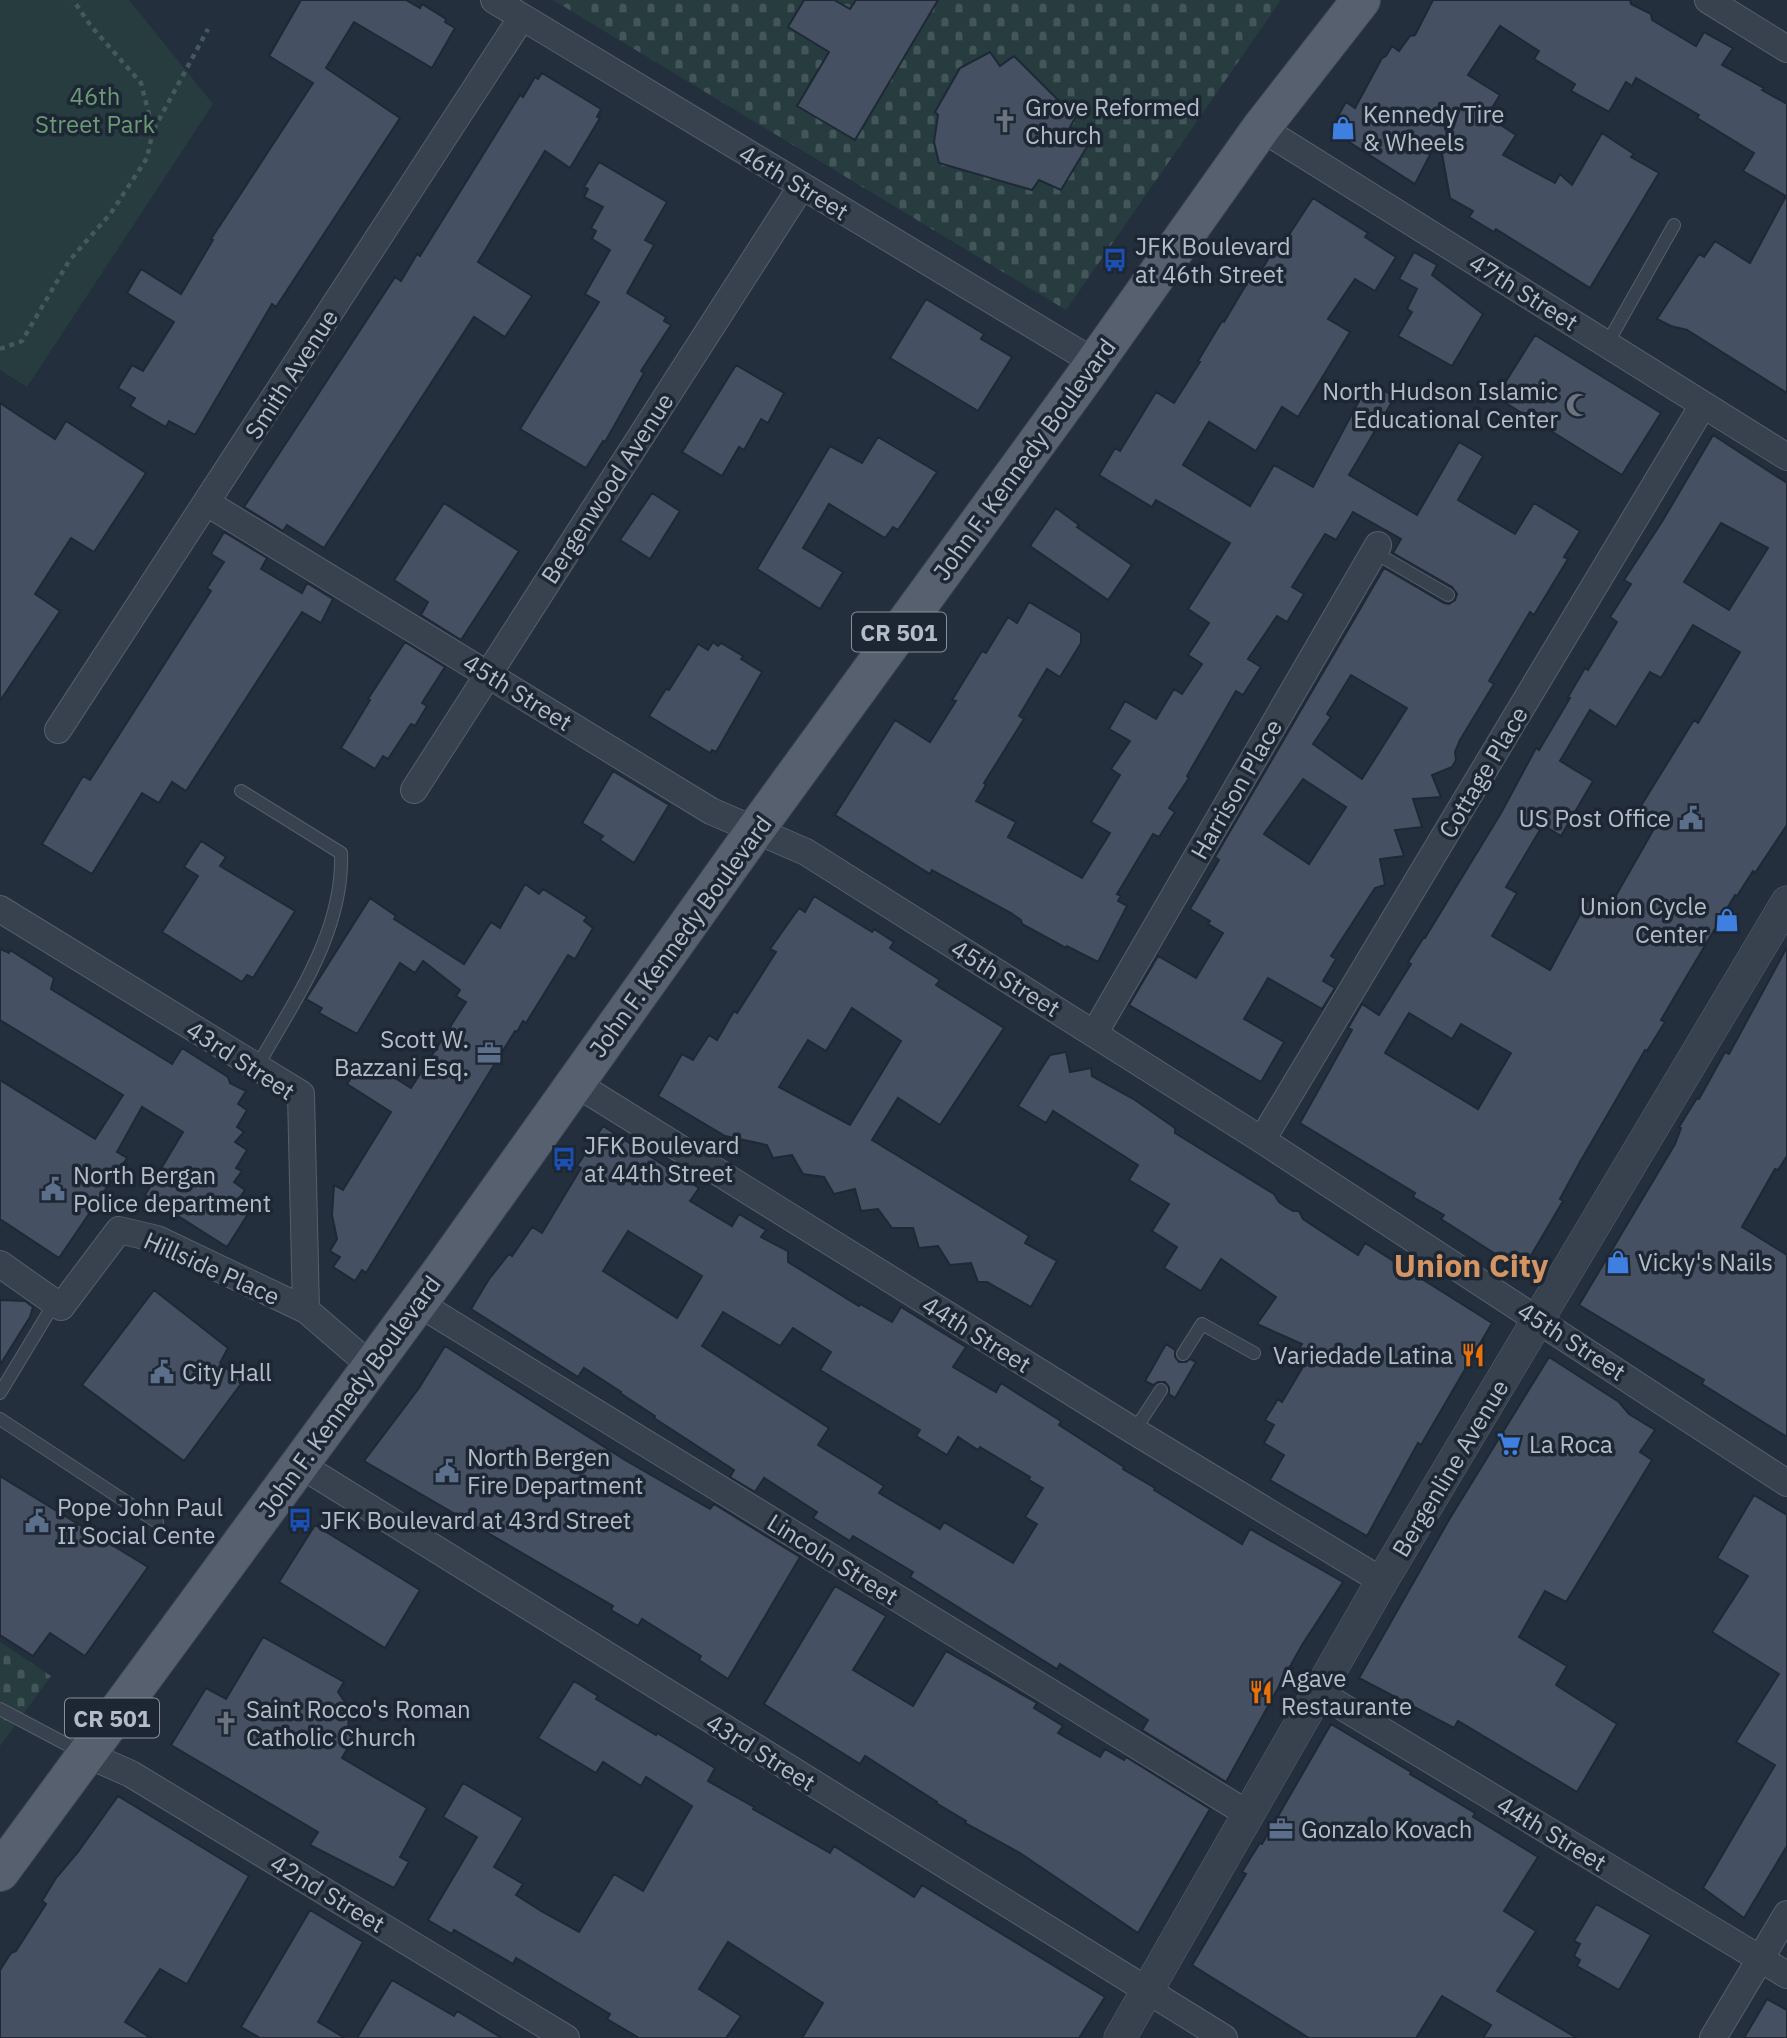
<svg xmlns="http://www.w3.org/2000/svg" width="1787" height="2038" viewBox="0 0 1787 2038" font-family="'IBM Plex Sans',sans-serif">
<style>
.green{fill:#263c3f}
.cemetery{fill:url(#cemetery-stones)}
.building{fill:#455162;stroke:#1f2835;stroke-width:2;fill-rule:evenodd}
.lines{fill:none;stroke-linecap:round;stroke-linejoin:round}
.service-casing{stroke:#565f6c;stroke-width:14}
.minor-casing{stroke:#565f6c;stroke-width:28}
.tertiary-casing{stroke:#565f6c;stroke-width:33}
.primary-casing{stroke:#414a57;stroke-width:40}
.path{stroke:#44595c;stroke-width:4.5;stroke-dasharray:5 5;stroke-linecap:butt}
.service{stroke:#38414e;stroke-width:12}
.minor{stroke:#38414e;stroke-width:26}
.tertiary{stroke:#38414e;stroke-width:32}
.primary{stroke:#56606e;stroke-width:38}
.labels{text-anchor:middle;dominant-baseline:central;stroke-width:7;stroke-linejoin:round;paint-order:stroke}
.shield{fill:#1d2633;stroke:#878f9c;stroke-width:2}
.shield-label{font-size:23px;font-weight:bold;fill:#b4bcc9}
.park-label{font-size:24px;fill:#6b9a76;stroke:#1d2633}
.poi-label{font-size:24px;fill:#b4bcc9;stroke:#1d2633;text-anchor:start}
.street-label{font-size:24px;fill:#b4bcc9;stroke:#1d2633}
.district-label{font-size:32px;font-weight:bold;fill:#d59563;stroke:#1d2633}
</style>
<defs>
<pattern id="cemetery-stones" width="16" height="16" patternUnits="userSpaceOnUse" patternTransform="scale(1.75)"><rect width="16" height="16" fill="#263c3f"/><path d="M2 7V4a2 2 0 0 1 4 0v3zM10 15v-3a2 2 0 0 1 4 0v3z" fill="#435659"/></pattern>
</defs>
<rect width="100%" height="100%" fill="#242f3e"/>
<path class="green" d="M0 0H129L213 104 27 387 0 370Z"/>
<path class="cemetery" d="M553 0H1281L1066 310Z
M0 1642 51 1676 0 1746Z"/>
<path class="building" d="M301 0H406L420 8 422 4 446 19 445 22 455 28 432 68 354 22 326 68 400 118 276 307 272 304 195 435 169 421 166 427 130 406 135 398 118 388 132 365 143 371 174 322 127 293 141 269 181 294 213 240 211 239 313 83 269 56Z
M804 0H834L850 9 856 0H938L855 140 797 106 829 52 788 27Z
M1433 0H1630L1631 4 1651 14 1652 20 1696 46 1704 32 1733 48 1722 65 1764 88 1762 90 1787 104V393L1687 330 1671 326 1657 319 1699 254 1704 257 1715 241 1750 263 1786 196 1743 171 1754 153 1697 118 1699 115 1636 78 1632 86 1626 82 1609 112 1571 91 1575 84 1534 59 1539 51 1500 26 1468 75 1500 95 1487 116 1516 135 1503 155 1555 183 1560 174 1572 185 1602 133 1634 154 1631 157 1659 173 1590 288 1496 229 1494 232 1469 217 1473 211 1450 198 1439 137 1415 184 1330 130 1346 102 1355 108 1382 58 1386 56 1392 46 1399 51 1410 36 1415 35Z
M990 52 1000 66 1014 56 1057 99 1078 113 1070 127 1088 145 1061 190 1039 180 1032 190 939 163 934 142 938 115 935 112 960 68Z
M542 73 601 109 597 117 600 118 570 168 545 151 478 262 532 296 505 337 474 317 324 548 287 525 283 531 244 507 395 277 401 281 417 254 420 256 520 95 523 97 535 77 538 79Z
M599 162 667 202 645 240 654 245 627 293 666 317 664 321 671 325 641 371 644 373 605 442 603 441 586 468 520 429 599 302 585 294 610 250 592 239 596 231 591 228 603 207 584 197 588 189 584 187Z
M1313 198 1368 233 1365 237 1396 257 1375 291 1355 279 1328 319 1350 332 1298 417 1282 407 1256 451 1209 422 1183 465 1250 506 1274 465 1313 487 1369 382 1395 397 1349 475 1417 515 1459 442 1483 456 1458 500 1515 534 1534 503 1580 531 1564 557 1568 559 1534 615 1530 612 1489 681 1494 684 1460 740 1455 752 1456 760 1452 767 1432 775 1441 797 1413 799 1422 827 1395 830 1404 856 1380 859 1385 885 1375 888 1331 956 1336 959 1323 981 1335 988 1322 1009 1268 978 1244 1019 1284 1042 1261 1082 1129 1005 1158 956 1196 978 1223 933 1208 924 1210 921 1190 909 1219 860 1215 857 1384 568 1444 603 1449 604 1455 600 1457 594 1452 587 1393 553 1401 539 1353 512 1336 540 1325 534 1292 587 1304 594 1287 622 1277 616 1248 659 1261 667 1243 695 1236 691 1187 776 1189 778 1169 808 1175 812 1159 837 1153 834 1117 894 1121 896 1118 901 1127 906 1098 962 1067 946 1066 948 1022 924 1021 920 1011 913 932 870 930 874 835 815 895 720 930 742 956 701 952 700 982 651 986 653 1008 617 1017 623 1029 602 1081 633V643L1060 677 1047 669 1019 716 1024 719 984 783 986 785 976 801 1016 822 1008 837 1082 878 1110 833 1091 822 1120 775 1111 769 1130 741 1109 729 1125 701 1156 719 1174 689 1182 694 1202 664 1188 655 1209 623 1188 609 1230 543 1156 500 1152 507 1099 475 1115 448 1120 451 1156 392 1174 403 1200 362 1198 361 1222 321 1224 322 1256 268 1261 271 1271 254 1275 256ZM1351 675 1407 708 1362 779 1313 744 1331 717 1327 714ZM1303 779 1346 807 1309 864 1264 834Z
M1414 252 1437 265 1432 275 1483 314 1452 366 1398 336 1412 312 1407 309 1417 289 1399 279Z
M926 299 984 334 981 339 1012 357 978 411 890 358Z
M1535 335 1661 413 1622 475 1496 397Z
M736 365 784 393 768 423 761 419 744 450 739 447 722 476 682 452Z
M0 403 55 439 66 421 146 473 94 552 71 538 35 594 60 611 0 701Z
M1713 435 1787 483V825L1755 873 1753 871 1737 896 1735 895 1681 986 1661 1020 1665 1022 1647 1051 1645 1050 1580 1162 1560 1199 1563 1201 1522 1271 1441 1219 1444 1215 1413 1197 1415 1193 1300 1123 1352 1030 1348 1028 1362 1004 1379 1015 1411 964 1408 962 1424 937 1425 938 1501 813 1536 748 1539 750 1570 698 1568 697 1585 668 1588 670 1617 622 1610 617 1631 584 1624 580 1663 520ZM1721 523 1768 548 1729 610 1684 582ZM1693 625 1740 652 1698 723 1694 720 1639 809 1659 820 1610 906 1590 896 1550 970 1492 936 1517 893 1506 887 1543 825 1561 836 1593 781 1560 761 1590 710 1616 727 1650 672 1661 678ZM1409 1013 1452 1039 1461 1024 1511 1053 1478 1109 1385 1053Z
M878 437 937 472 898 530 893 527 885 538 829 504 803 548 843 572 820 609 757 569 830 446 862 463Z
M652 493 680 511 650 559 620 540Z
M444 503 519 551 461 640 421 615 428 602 394 580Z
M1056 508 1079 525 1077 527 1132 565 1108 600 1030 546Z
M224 532 267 558 261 569 302 593 307 583 333 599 321 623 302 612 186 791 172 782 159 803 142 793 92 874 42 844 83 776 90 780 211 591 207 588 224 562 211 554Z
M405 642 445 667 422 703 427 706 415 726 411 724 388 759 383 756 375 769 341 748 370 700 368 699Z
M713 642 718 646 721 643 743 656 741 659 762 672 716 752 712 750 710 753 649 716 666 689 669 690 698 644 708 650Z
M613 771 669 805 634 863 600 840 603 836 582 823Z
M201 841 226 857 220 866 295 911 253 978 247 975 242 982 162 932 198 876 184 867Z
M525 884 539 894 543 889 587 917 584 921 593 928 575 959 568 955 526 1023 523 1021 517 1032 515 1031 366 1273 362 1270 355 1281 333 1267 340 1257 330 1251 337 1239 332 1215 334 1185 343 1190 391 1112 347 1084 364 1059 411 1088 466 1002 456 996 460 990 423 961 415 973 400 963 357 1034 319 1013 322 1008 306 999 370 898 396 916 394 919 464 964 491 922 500 928Z
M814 896 872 932 874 929 894 942 890 948 940 980 936 985 1004 1028 940 1125 898 1098 872 1140 1021 1231 1029 1236 1025 1243 1057 1261 1031 1307 987 1282H978L971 1263 950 1265 938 1246 919 1248 913 1228H892L878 1209 861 1211 855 1189 834 1194 824 1177 803 1174 792 1155 773 1158 767 1145 725 1136 658 1096 682 1054 693 1060 709 1035 717 1040 734 1011 737 1013 776 952 770 949 799 908 805 912ZM852 1008 901 1041 850 1125 779 1087 808 1040 826 1051Z
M1787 947V1156L1778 1170 1775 1169 1742 1227 1787 1255V1437L1702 1384 1704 1380 1579 1305 1675 1144 1681 1128 1679 1127 1697 1098 1699 1099 1725 1052 1729 1054Z
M0 949 9 953 10 950 54 978 51 989 172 1064 182 1048 228 1077 230 1083 246 1091 238 1104 247 1110 237 1127 244 1132 235 1142 247 1150 236 1168 242 1171 234 1182 245 1190 234 1206 248 1214 227 1247 145 1195 183 1132 142 1107 117 1152 127 1158 59 1258 0 1219V1080L95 1139 123 1095 0 1020Z
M1066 1052 1070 1072 1091 1068 1092 1076 1135 1100 1175 1128V1133L1274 1194 1279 1202 1286 1207 1293 1211H1299L1303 1219 1327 1235 1358 1255 1365 1243 1492 1323 1421 1445 1418 1443 1367 1536 1270 1480 1284 1455 1264 1443 1274 1425 1265 1420 1278 1399 1282 1402 1310 1355 1299 1349 1302 1344 1257 1324 1276 1297 1221 1259 1201 1291 1164 1268 1177 1247 1152 1231 1169 1204 1129 1180 1138 1165 1053 1111 1046 1123 1018 1106 1050 1055Z
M603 1126 699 1188 690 1201 732 1226 739 1214 766 1230 761 1237 788 1251V1262L859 1306 860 1304 892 1322 901 1307 966 1347 953 1367 996 1392 1001 1383 1061 1421 1059 1425 1124 1467 1123 1469 1155 1488 1154 1490 1242 1544 1250 1529 1343 1582 1302 1645 1226 1782 1142 1730 1148 1720 1060 1664 1057 1669 910 1577 913 1572 853 1536 850 1541 813 1518 817 1512 764 1478 755 1492 730 1477 734 1470 654 1418 655 1416 620 1393 621 1392 584 1368 578 1377 471 1309 489 1279 509 1254 512 1256 532 1227 542 1233 581 1168 577 1166ZM628 1231 702 1276 677 1318 603 1271ZM723 1312 780 1346 793 1328 831 1352 820 1370 920 1430 916 1436 947 1455 958 1437 978 1450 980 1447 1030 1477 1029 1480 1043 1488 1025 1517 1037 1524 1013 1563 944 1522 940 1529 879 1493 884 1486 818 1445 829 1428 702 1346Z
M154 1290 228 1348 220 1363 243 1381 184 1461 82 1385Z
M0 1300 25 1301 33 1307 30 1317 0 1365Z
M1166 1344 1175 1350V1357L1179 1362H1186L1190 1359 1196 1362 1175 1398 1169 1394V1387L1165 1382H1158L1153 1385 1145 1381Z
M445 1346 625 1460 710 1509 714 1504 800 1557 728 1679 699 1660 701 1656 642 1619 638 1626 611 1610 613 1606 364 1461 419 1388Z
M1549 1357 1619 1402 1629 1414 1655 1430 1640 1452 1652 1460 1566 1602 1545 1591 1519 1637 1567 1666 1556 1685 1617 1724 1577 1792 1458 1721 1454 1728 1359 1678 1450 1518Z
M0 1476 148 1567 85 1656 50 1633 33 1656 0 1635Z
M1754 1495 1787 1515V1846L1744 1918 1703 1888 1775 1765 1736 1742 1779 1674 1712 1632 1748 1576 1717 1558Z
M315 1525 420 1590 385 1648 279 1582Z
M835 1586 886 1616 853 1670 913 1706 946 1651 1037 1703 1034 1708 1063 1726 1058 1733 1100 1757 1105 1749 1124 1760 1126 1757 1210 1809 1138 1933 1020 1853 965 1823 966 1821 936 1803 937 1802 865 1756 860 1764 764 1704Z
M263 1637 344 1682 338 1692 347 1705 349 1731 356 1734 342 1758 427 1808 400 1857 409 1862 394 1888 310 1845 318 1832 171 1745 206 1688 226 1699Z
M574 1681 598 1696 596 1699 656 1735 657 1733 715 1768 708 1781 754 1807 753 1809 830 1853 834 1846 914 1897 922 1885 1105 1997 1079 2038H802L823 2003 728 1942 699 1989 741 2016 726 2038H639L607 2019 610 2014 516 1958 513 1964 454 1930 452 1934 428 1920 477 1837 443 1817 463 1783 523 1818 494 1867 523 1884 516 1895 541 1911 579 1932 614 1874 643 1891 692 1806 646 1777 641 1786 603 1762 596 1773 538 1738Z
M1331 1724 1411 1772 1410 1774 1475 1813 1473 1817 1538 1857 1504 1911 1536 1931 1497 1991 1577 2038H1483L1491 2025 1442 1996 1416 2038H1309L1192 1965 1246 1874 1242 1872 1251 1857 1260 1843 1262 1844Z
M118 1796 249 1876 187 1984 160 1969 125 2022 151 2038H0V1970L11 1953 16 1951 46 1904 42 1901 56 1878 78 1852Z
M1596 1904 1651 1935 1619 1990 1577 1966 1580 1960 1574 1956 1580 1944 1574 1941Z
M310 1910 363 1942 318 2022 345 2038H260L241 2027Z
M392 1980 454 2016 457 2011 502 2038H357Z
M1767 1999 1787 2010V2038H1744Z"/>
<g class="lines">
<g class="service-casing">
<path id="service" d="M1607 344 1674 225
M1374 552 1448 595
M241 791 341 853C344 932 294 1001 257 1067
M1183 1354 1202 1324 1254 1353
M0 1393 55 1302
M0 1419 157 1522
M1134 1431 1161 1390
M0 1709 83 1753"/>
</g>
<g class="minor-casing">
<path id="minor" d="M494 0 1094 362
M1708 0 1787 49
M1261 128 1787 457
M207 503 711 811 806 852 1262 1140 1787 1483
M58 730 522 17
M414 790 801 187
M0 909 301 1094 306 1310 371 1366
M1094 1034 1378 545
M575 1083 1134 1431 1382 1581
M1262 1140 1703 405
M0 1264 61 1307 119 1230 157 1239 306 1310
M418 1303 1248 1814
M299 1464 1224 2038
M1318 1692 1787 1975
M86 1754 131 1774 566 2038
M1713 2038 1787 1914"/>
</g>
<g class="tertiary-casing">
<path id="tertiary" d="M1120 2038 1382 1581 1787 902"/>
</g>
<g class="primary-casing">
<path id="primary" d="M0 1872 443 1269 756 829 1081 382 1261 128 1361 0"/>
</g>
<path class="path" d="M154 129 208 29
M0 349 22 341 69 261 111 213 147 158 153 130 141 83 91 26 73 0"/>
<use href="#service" class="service"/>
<use href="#minor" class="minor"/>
<use href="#tertiary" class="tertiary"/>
<use href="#primary" class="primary"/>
</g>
<defs>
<g id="church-bare" transform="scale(1.89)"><path d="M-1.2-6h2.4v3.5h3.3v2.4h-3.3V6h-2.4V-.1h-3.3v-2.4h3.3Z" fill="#6b7280" stroke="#1d2633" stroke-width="2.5" paint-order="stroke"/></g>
<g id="shop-bare" transform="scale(1.89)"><path d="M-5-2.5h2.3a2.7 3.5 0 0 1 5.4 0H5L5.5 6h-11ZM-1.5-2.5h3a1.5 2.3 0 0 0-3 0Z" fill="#3f7fe0" stroke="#1d2633" stroke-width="2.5" paint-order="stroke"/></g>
<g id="bus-bare" transform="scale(1.89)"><path d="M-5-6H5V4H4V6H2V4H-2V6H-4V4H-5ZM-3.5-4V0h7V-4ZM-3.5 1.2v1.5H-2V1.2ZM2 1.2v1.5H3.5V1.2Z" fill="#1a4fb4" stroke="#1d2633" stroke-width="2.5" paint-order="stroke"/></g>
<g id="mosque-bare" transform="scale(1.89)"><path d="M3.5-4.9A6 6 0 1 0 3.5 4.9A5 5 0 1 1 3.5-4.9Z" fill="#6b7280" stroke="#1d2633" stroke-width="2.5" paint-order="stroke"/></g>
<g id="civic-bare" transform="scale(1.89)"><path d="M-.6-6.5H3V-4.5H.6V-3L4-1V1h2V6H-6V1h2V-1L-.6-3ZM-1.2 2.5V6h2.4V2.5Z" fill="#5c6f8a" stroke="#1d2633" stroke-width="2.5" paint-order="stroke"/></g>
<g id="office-bare" transform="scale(1.89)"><path d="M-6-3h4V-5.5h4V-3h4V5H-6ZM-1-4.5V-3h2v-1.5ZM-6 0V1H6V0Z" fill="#5c6f8a" stroke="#1d2633" stroke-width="2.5" paint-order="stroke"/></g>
<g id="restaurant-bare" transform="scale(1.89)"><path d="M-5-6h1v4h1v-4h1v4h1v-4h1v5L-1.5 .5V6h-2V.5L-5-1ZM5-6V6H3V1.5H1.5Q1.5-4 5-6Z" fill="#e8710a" stroke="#1d2633" stroke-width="2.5" paint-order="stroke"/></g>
<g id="supermarket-bare" transform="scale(1.89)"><path d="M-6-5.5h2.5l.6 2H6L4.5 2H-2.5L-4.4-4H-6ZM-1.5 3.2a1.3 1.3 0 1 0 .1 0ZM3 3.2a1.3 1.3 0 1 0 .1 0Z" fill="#3f7fe0" stroke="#1d2633" stroke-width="2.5" paint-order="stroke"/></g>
</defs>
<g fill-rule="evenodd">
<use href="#church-bare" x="1005" y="121"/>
<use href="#shop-bare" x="1343" y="128"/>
<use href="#bus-bare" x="1115" y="260"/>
<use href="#mosque-bare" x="1578" y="405"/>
<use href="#civic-bare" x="1691" y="818"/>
<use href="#shop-bare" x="1727" y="920"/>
<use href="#office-bare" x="489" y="1053"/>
<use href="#bus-bare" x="564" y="1159"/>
<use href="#civic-bare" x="53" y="1189"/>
<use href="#shop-bare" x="1618" y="1262"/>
<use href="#restaurant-bare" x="1473" y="1355"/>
<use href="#civic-bare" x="162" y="1372"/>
<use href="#supermarket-bare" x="1509" y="1444"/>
<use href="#civic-bare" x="447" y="1471"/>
<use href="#bus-bare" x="300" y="1520"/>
<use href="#civic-bare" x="37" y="1521"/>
<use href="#restaurant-bare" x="1261" y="1692"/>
<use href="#church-bare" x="226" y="1723"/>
<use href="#office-bare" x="1281" y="1829"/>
</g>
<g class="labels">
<g class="shield">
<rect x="852" y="612.5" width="94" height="39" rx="5"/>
<rect x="65" y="1698.5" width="94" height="39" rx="5"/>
</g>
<g class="shield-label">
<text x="899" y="632">CR 501</text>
<text x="112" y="1718">CR 501</text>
</g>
<g class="park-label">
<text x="95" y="96">46th<tspan x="95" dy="28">Street Park</tspan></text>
</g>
<g class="poi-label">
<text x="1025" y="107">Grove Reformed<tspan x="1025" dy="28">Church</tspan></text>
<text x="1363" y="114">Kennedy Tire<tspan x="1363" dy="28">&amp; Wheels</tspan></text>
<text x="1135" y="246">JFK Boulevard<tspan x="1135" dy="28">at 46th Street</tspan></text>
<text x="1558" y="391" text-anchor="end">North Hudson Islamic<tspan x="1558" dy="28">Educational Center</tspan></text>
<text x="1671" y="818" text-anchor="end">US Post Office</text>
<text x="1707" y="906" text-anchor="end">Union Cycle<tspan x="1707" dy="28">Center</tspan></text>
<text x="469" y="1039" text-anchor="end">Scott W.<tspan x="469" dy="28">Bazzani Esq.</tspan></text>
<text x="584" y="1145">JFK Boulevard<tspan x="584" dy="28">at 44th Street</tspan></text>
<text x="73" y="1175">North Bergan<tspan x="73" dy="28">Police department</tspan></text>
<text x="1638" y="1262">Vicky's Nails</text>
<text x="1453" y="1355" text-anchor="end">Variedade Latina</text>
<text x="182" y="1372">City Hall</text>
<text x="1529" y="1444">La Roca</text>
<text x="467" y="1457">North Bergen<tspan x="467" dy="28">Fire Department</tspan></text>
<text x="57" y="1507">Pope John Paul<tspan x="57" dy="28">II Social Cente</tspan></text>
<text x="320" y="1520">JFK Boulevard at 43rd Street</text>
<text x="1281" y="1678">Agave<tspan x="1281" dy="28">Restaurante</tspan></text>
<text x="246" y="1709">Saint Rocco's Roman<tspan x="246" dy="28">Catholic Church</tspan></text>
<text x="1301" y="1829">Gonzalo Kovach</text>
</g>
<g class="street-label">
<text transform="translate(794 182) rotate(31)">46th Street</text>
<text transform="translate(1524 292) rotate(32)">47th Street</text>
<text transform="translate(291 374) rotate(-57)">Smith Avenue</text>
<text transform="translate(1024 459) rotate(-54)">John F. Kennedy Boulevard</text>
<text transform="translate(607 488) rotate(-57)">Bergenwood Avenue</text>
<text transform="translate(518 692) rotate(32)">45th Street</text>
<text transform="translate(1483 772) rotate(-59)">Cottage Place</text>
<text transform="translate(1236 789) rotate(-60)">Harrison Place</text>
<text transform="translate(680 936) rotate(-54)">John F. Kennedy Boulevard</text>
<text transform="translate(1006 978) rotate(32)">45th Street</text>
<text transform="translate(241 1060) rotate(33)">43rd Street</text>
<text transform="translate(212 1268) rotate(24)">Hillside Place</text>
<text transform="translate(977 1334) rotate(32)">44th Street</text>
<text transform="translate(1572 1341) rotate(33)">45th Street</text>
<text transform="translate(349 1396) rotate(-54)">John F. Kennedy Boulevard</text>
<text transform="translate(1450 1468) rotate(-59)">Bergenline Avenue</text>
<text transform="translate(833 1559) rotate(32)">Lincoln Street</text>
<text transform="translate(761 1752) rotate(32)">43rd Street</text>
<text transform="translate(1552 1833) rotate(31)">44th Street</text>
<text transform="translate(328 1893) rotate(31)">42nd Street</text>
</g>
<g class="district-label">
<text x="1471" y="1265">Union City</text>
</g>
</g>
</svg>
